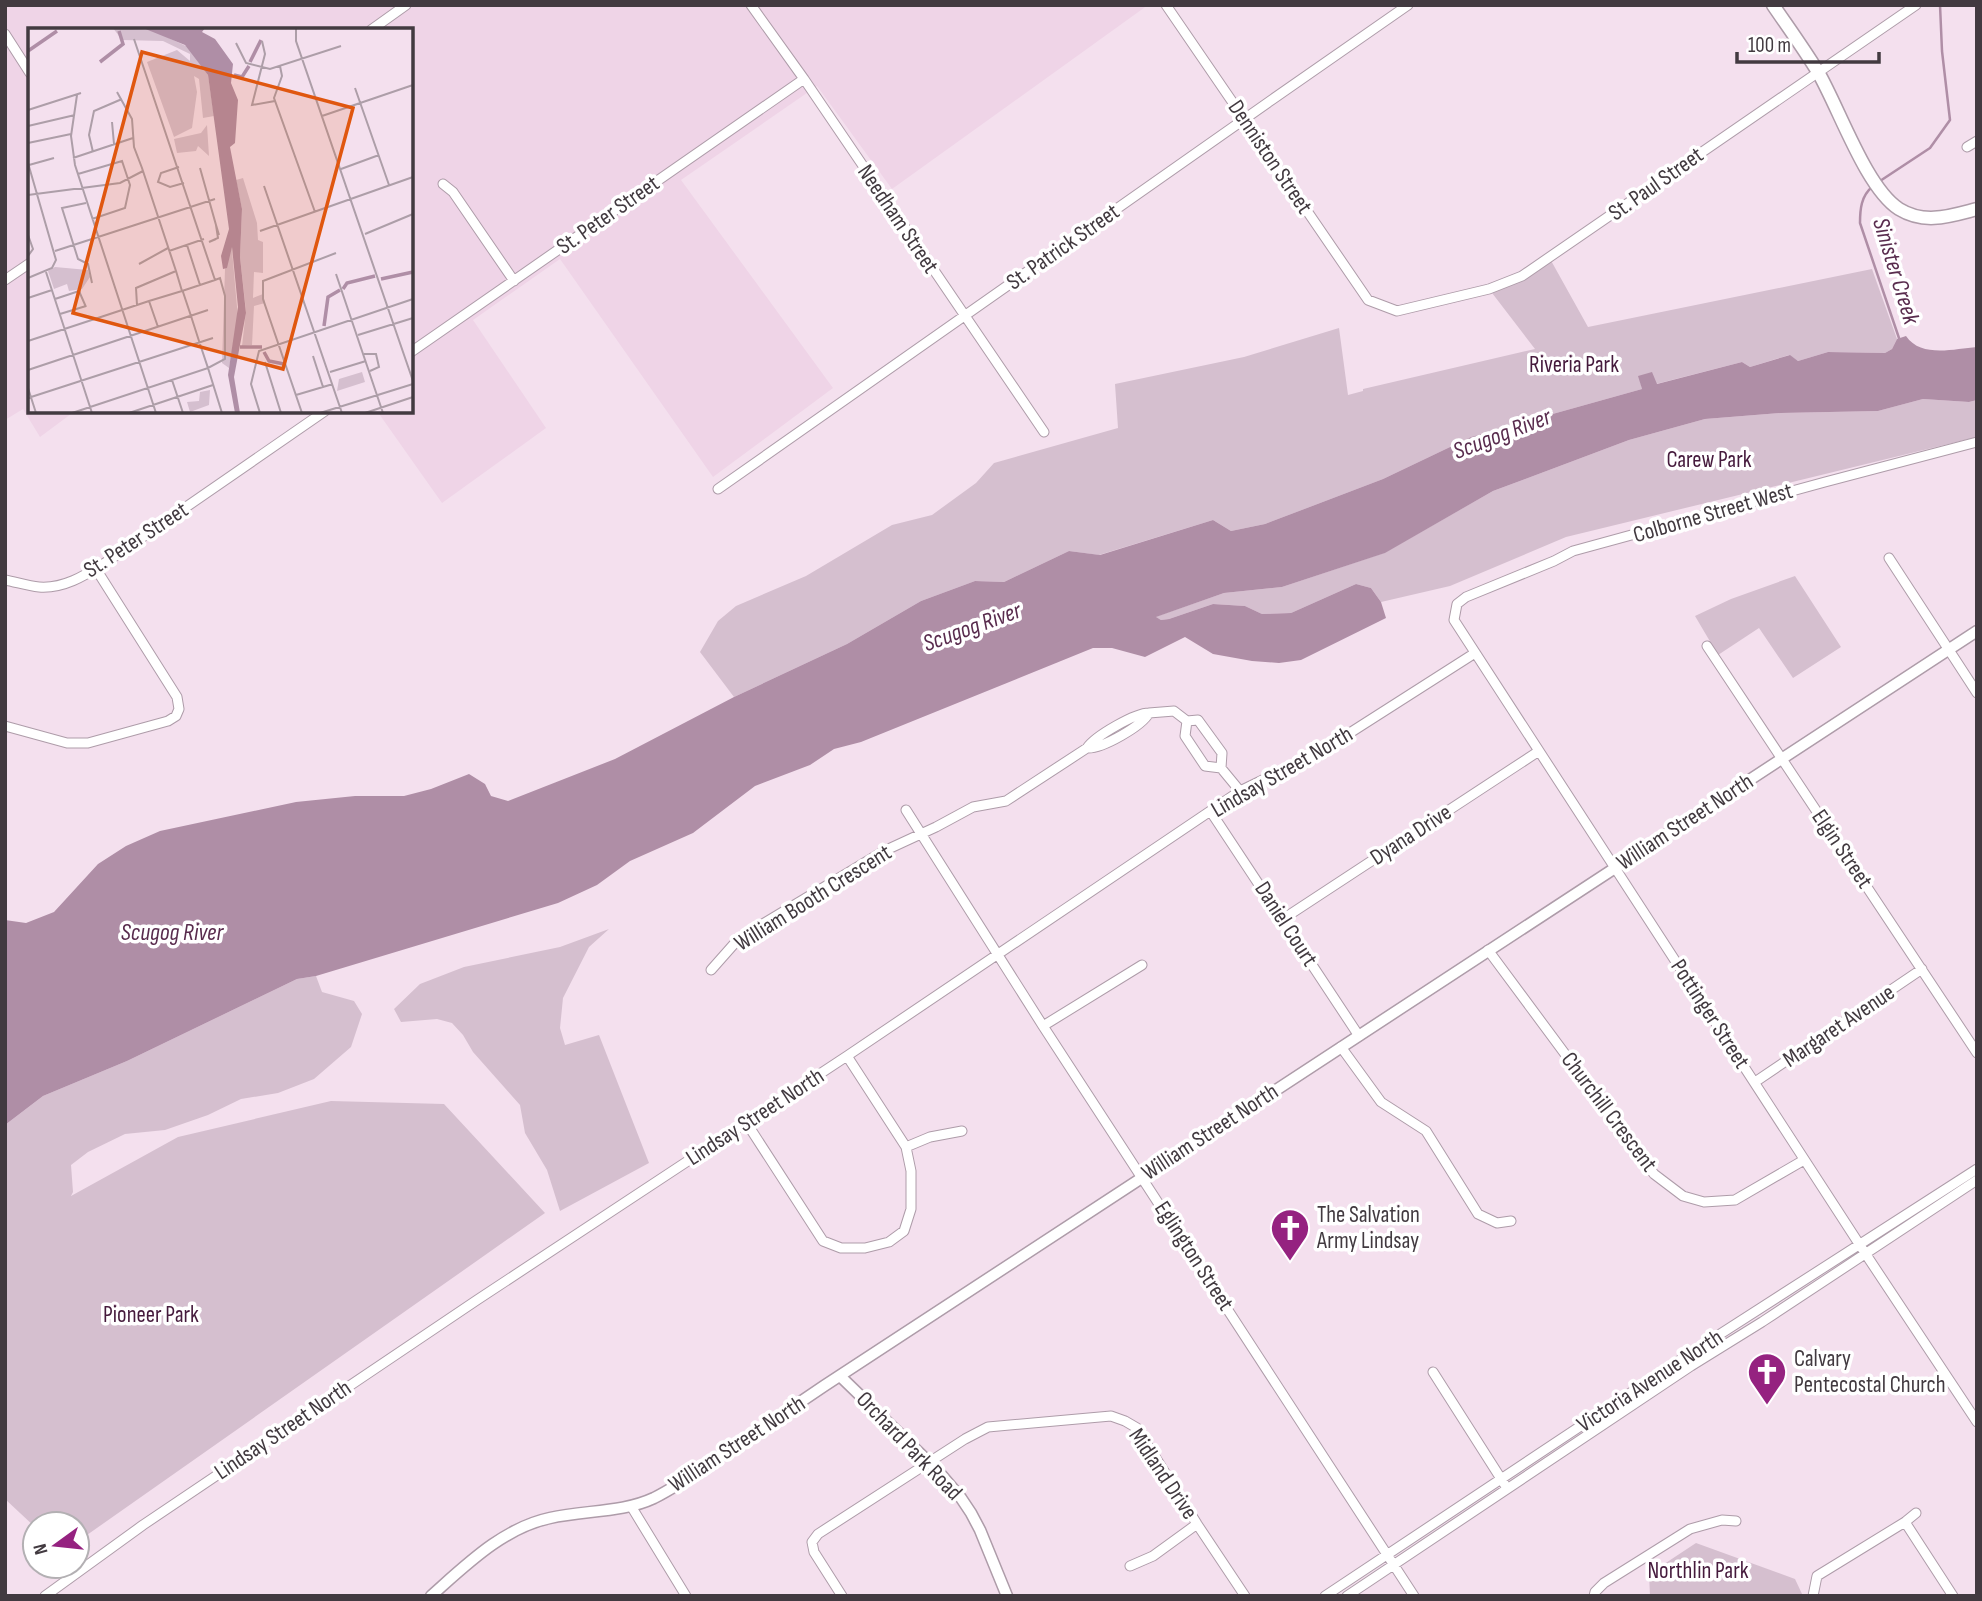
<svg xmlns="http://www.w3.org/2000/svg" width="1982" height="1601" viewBox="0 0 1982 1601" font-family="'Sofia Sans Condensed',sans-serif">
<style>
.built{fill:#efd4e7}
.green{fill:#d5bfcf}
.water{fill:#af8ea6}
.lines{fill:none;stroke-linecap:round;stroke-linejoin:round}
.stream{stroke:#af8ea6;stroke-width:2.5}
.minor-casing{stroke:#ae9ca9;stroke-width:11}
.tertiary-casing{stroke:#ae9ca9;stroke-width:13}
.secondary-casing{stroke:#ae9ca9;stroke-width:15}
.minor{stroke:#fff;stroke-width:9}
.tertiary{stroke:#fff;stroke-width:10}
.secondary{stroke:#fff;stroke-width:12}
.labels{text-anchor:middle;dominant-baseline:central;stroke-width:7;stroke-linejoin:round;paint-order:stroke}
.street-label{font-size:23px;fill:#423a40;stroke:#fff}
.park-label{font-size:23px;fill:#451a3c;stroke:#fff}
.poi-label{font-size:23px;fill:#423a40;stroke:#fff;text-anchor:start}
.water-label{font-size:24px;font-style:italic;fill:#592c4e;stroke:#fff}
.inset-river{fill:none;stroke:#af8ea6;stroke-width:3.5}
.inset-road{fill:none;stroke:#ad9ea8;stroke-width:2}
.view{fill:#e0570f;fill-opacity:0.15;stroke:#e0570f;stroke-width:3.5}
.inset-edge{fill:none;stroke:#423a40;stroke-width:3.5}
</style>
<rect width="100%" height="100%" fill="#f4e0ee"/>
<path class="built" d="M5 5H1148L892 189 817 86 681 180 833 388 713 477 560 259 473 320 546 428 442 503 377 411H411V30H30V411H75L40 437 23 409 5 420Z"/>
<path class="green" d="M1549 257 1588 327 1872 269 1897 339 1892 349 1885 353 1828 352 1798 361 1789 355 1750 367 1742 362 1656 384 1639 376 1642 389 1471 437 1383 479 1265 524 1231 531 1213 520 1099 555 1069 551 1004 582 975 581 921 601 847 644 734 697 700 652 718 621 736 606 806 576 892 525 932 515 976 483 994 463 1118 428 1115 384 1244 357 1339 328 1348 395 1363 391V389L1535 349 1489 289 1528 270Z
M1923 399 1969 402 1977 400V437L1566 537 1450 586 1381 602 1371 588 1356 584 1291 613 1262 614 1245 606 1213 604 1169 619 1161 620 1155 617 1224 593 1282 587 1384 553 1493 491 1629 440 1705 419 1781 413 1878 411Z
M1795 576 1841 647 1793 678 1759 628 1718 655 1695 616 1731 599Z
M609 929 589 947 563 998 560 1028 565 1045 599 1035 649 1163 560 1211 547 1170 525 1133 520 1105 473 1052 463 1035 452 1023 437 1019 401 1022 394 1009 420 984 464 967 560 947Z
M316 976 322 992 354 1001 362 1014 351 1047 314 1079 278 1093 241 1099 208 1115 165 1130 125 1134 88 1152 71 1165 73 1192 71 1196 178 1137 331 1101 444 1104 545 1213 77 1542V1524H35V1527L5 1499V1125L43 1096 127 1061 297 979Z
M1696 1543 1795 1579 1803 1596H1650L1649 1574Z"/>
<path class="water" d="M1906 336C1921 358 1953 349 1977 347V400L1969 402 1923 399 1878 411 1781 413 1705 419 1629 440 1493 491 1385 553 1282 587 1224 593 1156 617 1161 620 1169 619 1213 604 1245 606 1262 614 1291 613 1356 584 1371 588 1381 602 1386 618 1301 660 1279 663 1252 661 1213 654 1185 637 1145 657 1112 648H1093L861 742 834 749 810 765 755 786 693 833 630 861 597 885 558 903 316 976 297 979 127 1061 43 1096 5 1125V920L26 923 54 912 98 864 126 846 160 831 296 802 355 796H404L431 789 469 774 485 784 491 796 508 801 615 759 734 697 847 644 921 601 975 581 1004 582 1069 551 1100 555 1213 520 1231 531 1265 524 1383 479 1471 437 1642 389 1638 376 1652 372 1657 384 1742 362 1750 367 1790 355 1798 361 1828 352 1885 353 1892 349 1897 339Z"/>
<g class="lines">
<path class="stream" d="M1880 181 1930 148 1950 120 1942 51 1940 5
M1872 187C1861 196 1860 210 1860 223L1900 341"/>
<g class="minor-casing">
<path id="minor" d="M751 5 804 79 1044 432
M1166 5 1368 300 1397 311 1489 289 1522 276 1916 5
M371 30 406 5
M5 34 30 73
M1967 147 1977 141
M443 184 453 192 514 281
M5 280 30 263
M411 352 804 79
M1977 442 1825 482 1573 551 1554 561 1466 597 1457 604 1454 620 1865 1253 1977 1422
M718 489C948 328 1177 165 1408 5
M1889 558 1977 693
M5 580C16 582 28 586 39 587 65 589 87 574 108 561L325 411
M1707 646 1977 1053
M1149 713C1135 713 1095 736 1087 748 1102 749 1142 726 1149 713L1174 711 1187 721 1185 736 1205 766 1221 768 1222 753 1198 720 1187 721
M5 726 67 743H88L168 721 176 716 179 709 177 697 96 569
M1221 768 1240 791
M906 810 1043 1026 1414 1596
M1211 812 1359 1036
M1283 919 1539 751
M1488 950 1654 1174 1683 1196 1704 1202 1735 1200 1804 1160
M711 970 734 944 751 931 884 851 936 827 973 807 1006 801 1087 748
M1043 1026 1142 965
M1341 1047 1381 1102 1426 1131 1478 1214 1497 1223 1511 1221
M1755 1082 1922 969
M746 1122 823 1241 841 1248H865L889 1242 904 1231 911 1209V1171L906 1147 847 1056
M906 1147 930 1137 962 1131
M1433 1372 1505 1485
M631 1506 686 1596
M1905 1522 1953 1596
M1130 1566 1153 1556 1197 1524
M45 1596 143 1525 477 1300 847 1056 1240 791 1320 752 1475 653
M842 1596 814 1552 812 1542 818 1534 965 1439 988 1427 1111 1416 1125 1421 1137 1428 1197 1524 1245 1596
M1325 1596 1686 1356 1977 1169
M1347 1596 1691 1366 1762 1322 1977 1180
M1594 1596 1595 1592 1604 1583 1690 1529 1722 1520 1736 1521
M1813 1596 1817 1576 1905 1522 1916 1513"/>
</g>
<g class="tertiary-casing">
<path id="tertiary" d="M840 1376 938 1471 961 1498 971 1513 980 1530 1007 1596
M431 1596C466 1565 503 1528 550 1518 585 1510 622 1513 654 1498 678 1486 700 1470 722 1455 756 1432 790 1409 824 1386L1977 631"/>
</g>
<g class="secondary-casing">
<path id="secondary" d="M1773 5C1788 27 1804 49 1818 72 1839 108 1866 188 1899 209 1925 225 1950 216 1977 209"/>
</g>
<use href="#minor" class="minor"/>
<use href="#tertiary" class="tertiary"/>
<use href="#secondary" class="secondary"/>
</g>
<defs>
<g id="church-pin" transform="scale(2.0125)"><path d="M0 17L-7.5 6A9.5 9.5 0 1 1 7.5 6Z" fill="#952280" stroke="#fff"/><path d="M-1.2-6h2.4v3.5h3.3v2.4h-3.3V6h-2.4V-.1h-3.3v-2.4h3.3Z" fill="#fff"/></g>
</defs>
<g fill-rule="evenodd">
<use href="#church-pin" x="1290" y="1228"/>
<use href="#church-pin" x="1767" y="1372"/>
</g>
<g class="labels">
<g class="street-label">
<text transform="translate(1270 157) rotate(56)">Denniston Street</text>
<text transform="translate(1656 184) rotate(-35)">St. Paul Street</text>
<text transform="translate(608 215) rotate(-35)">St. Peter Street</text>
<text transform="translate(898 219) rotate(56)">Needham Street</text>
<text transform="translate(1063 247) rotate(-35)">St. Patrick Street</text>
<text transform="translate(1713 513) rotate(-16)">Colborne Street West</text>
<text transform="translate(136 540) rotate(-33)">St. Peter Street</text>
<text transform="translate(1282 772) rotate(-30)">Lindsay Street North</text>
<text transform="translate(1685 822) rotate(-33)">William Street North</text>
<text transform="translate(1411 835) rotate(-33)">Dyana Drive</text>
<text transform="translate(1842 849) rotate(56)">Elgin Street</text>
<text transform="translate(813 898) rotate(-32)">William Booth Crescent</text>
<text transform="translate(1286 924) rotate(57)">Daniel Court</text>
<text transform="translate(1710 1014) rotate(57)">Pottinger Street</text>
<text transform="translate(1839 1026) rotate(-34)">Margaret Avenue</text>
<text transform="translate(1609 1112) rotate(53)">Churchill Crescent</text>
<text transform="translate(755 1117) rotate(-33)">Lindsay Street North</text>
<text transform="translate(1210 1132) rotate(-33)">William Street North</text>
<text transform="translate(1194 1256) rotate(57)">Eglington Street</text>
<text transform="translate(1650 1381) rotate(-33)">Victoria Avenue North</text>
<text transform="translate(283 1430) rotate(-34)">Lindsay Street North</text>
<text transform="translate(737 1444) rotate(-33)">William Street North</text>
<text transform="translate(909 1446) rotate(46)">Orchard Park Road</text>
<text transform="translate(1163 1474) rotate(56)">Midland Drive</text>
</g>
<g class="park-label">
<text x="1574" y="365">Riveria Park</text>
<text x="1709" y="460">Carew Park</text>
<text x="151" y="1315">Pioneer Park</text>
<text x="1698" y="1571">Northlin Park</text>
</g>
<g class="poi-label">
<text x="1317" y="1215">The Salvation<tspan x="1317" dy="26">Army Lindsay</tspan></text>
<text x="1794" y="1359">Calvary<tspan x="1794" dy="26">Pentecostal Church</tspan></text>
</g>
<g class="water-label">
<text transform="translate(1896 271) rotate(73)">Sinister Creek</text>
<text transform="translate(1502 434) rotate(-21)">Scugog River</text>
<text transform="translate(972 627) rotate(-20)">Scugog River</text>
<text x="172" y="932">Scugog River</text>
</g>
</g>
<g transform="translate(28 28)">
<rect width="385" height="385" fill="#f4e0ee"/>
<path d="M85 0 124 2 162 20 180 47 186 88 175 90 171 51 166 48 169 64 164 100 146 109 119 34 149 22 162 33V26L135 13 94 12ZM179 97 181 128 170 118 168 123 149 125 146 111 173 105ZM215 150 229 195 230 212 235 214V245L226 244 225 270 235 266 237 275 226 278 224 317 214 318 218 283 212 229 214 181 208 152ZM203 211 210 290 201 340 194 335 197 241ZM27 239 60 242 62 249 54 261 41 263 39 256 26 261 20 243ZM334 344 337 354 309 363 311 351ZM182 362 181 377 162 384 159 374 171 373 172 364Z" fill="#d5bfcf"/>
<path d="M115 0H177L174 4 187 11 205 36 203 55 210 72 207 115 202 119 214 181 212 229 218 285 206 349 212 385H207L200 347 210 279 204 219 199 240 195 241 193 228 201 201 180 47 157 17Z" fill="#af8ea6"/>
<path class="inset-river" d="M0 23 29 3M72 34 95 16 91 3M222 34 233 12M206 47 214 49 221 38M353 251 385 244M315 261 319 255 347 248M296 298 300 269 312 262M212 319H234M236 324 241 333 256 336"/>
<path class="inset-road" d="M268 0V13L385 353M106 11 187 252M234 13 237 26 224 77 247 73M208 15 218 35 242 41 313 18M252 38 254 48 246 70 287 184M327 60 361 157M49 67 43 108 47 137 128 385M0 82 53 65M294 88 385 57M84 94 86 116M0 98 47 87M0 115 43 106M65 124 61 107 66 83 94 71M45 130 105 110M0 135 28 232 24 240 0 250M1 137 26 130M151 139 133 145 130 154 142 159 156 155M172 140 188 197M313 141 351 127M50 146 94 133 102 157 97 180 64 191M236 158 314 385M0 167 92 155 115 143M58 175 34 180 50 231 60 236 64 255M232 203 385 149M337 206 385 186M0 207 5 221 0 228M188 211 181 214 190 210 188 197 191 207M159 217 172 257M27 223 187 171M141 223 176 211M111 236 140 220M18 244 64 385M308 246 355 385M0 270 24 262M27 271 51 263 58 279M121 273 130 299M109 277 108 260 148 243M32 286 58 278M330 307 385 290M0 313 94 282 121 273 154 263 187 252 192 250 197 268V331L180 340 171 313 163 288 155 264 154 263 148 243 114 140 106 119 104 91 89 64M336 326H348L351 339 342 343M285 328 295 359M237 334 253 385M0 342 180 282M302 344 338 333M144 352 155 385M0 360 8 385M268 367 305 356M0 370 185 310M44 385 180 340 194 385M101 385 185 357M232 385 223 356 231 323 385 271M274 385 235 271V253L308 225M292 385 385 356M337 385 385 369"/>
<path class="view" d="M114 24 325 80 255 341 45 285Z"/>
<rect width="385" height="385" class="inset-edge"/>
</g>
<rect width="1982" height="1601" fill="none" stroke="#423a40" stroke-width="14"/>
<g transform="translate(56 1545) rotate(255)"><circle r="33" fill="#ffffff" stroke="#b3b0b3" stroke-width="2"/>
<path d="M0-5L12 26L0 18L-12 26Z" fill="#952280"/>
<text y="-10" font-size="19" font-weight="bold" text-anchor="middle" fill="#423a40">N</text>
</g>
<path d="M1737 52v10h142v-10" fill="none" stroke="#423a40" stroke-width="3.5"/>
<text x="1748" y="52" font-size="21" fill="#423a40" stroke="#ffffff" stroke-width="5" paint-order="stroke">100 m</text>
</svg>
